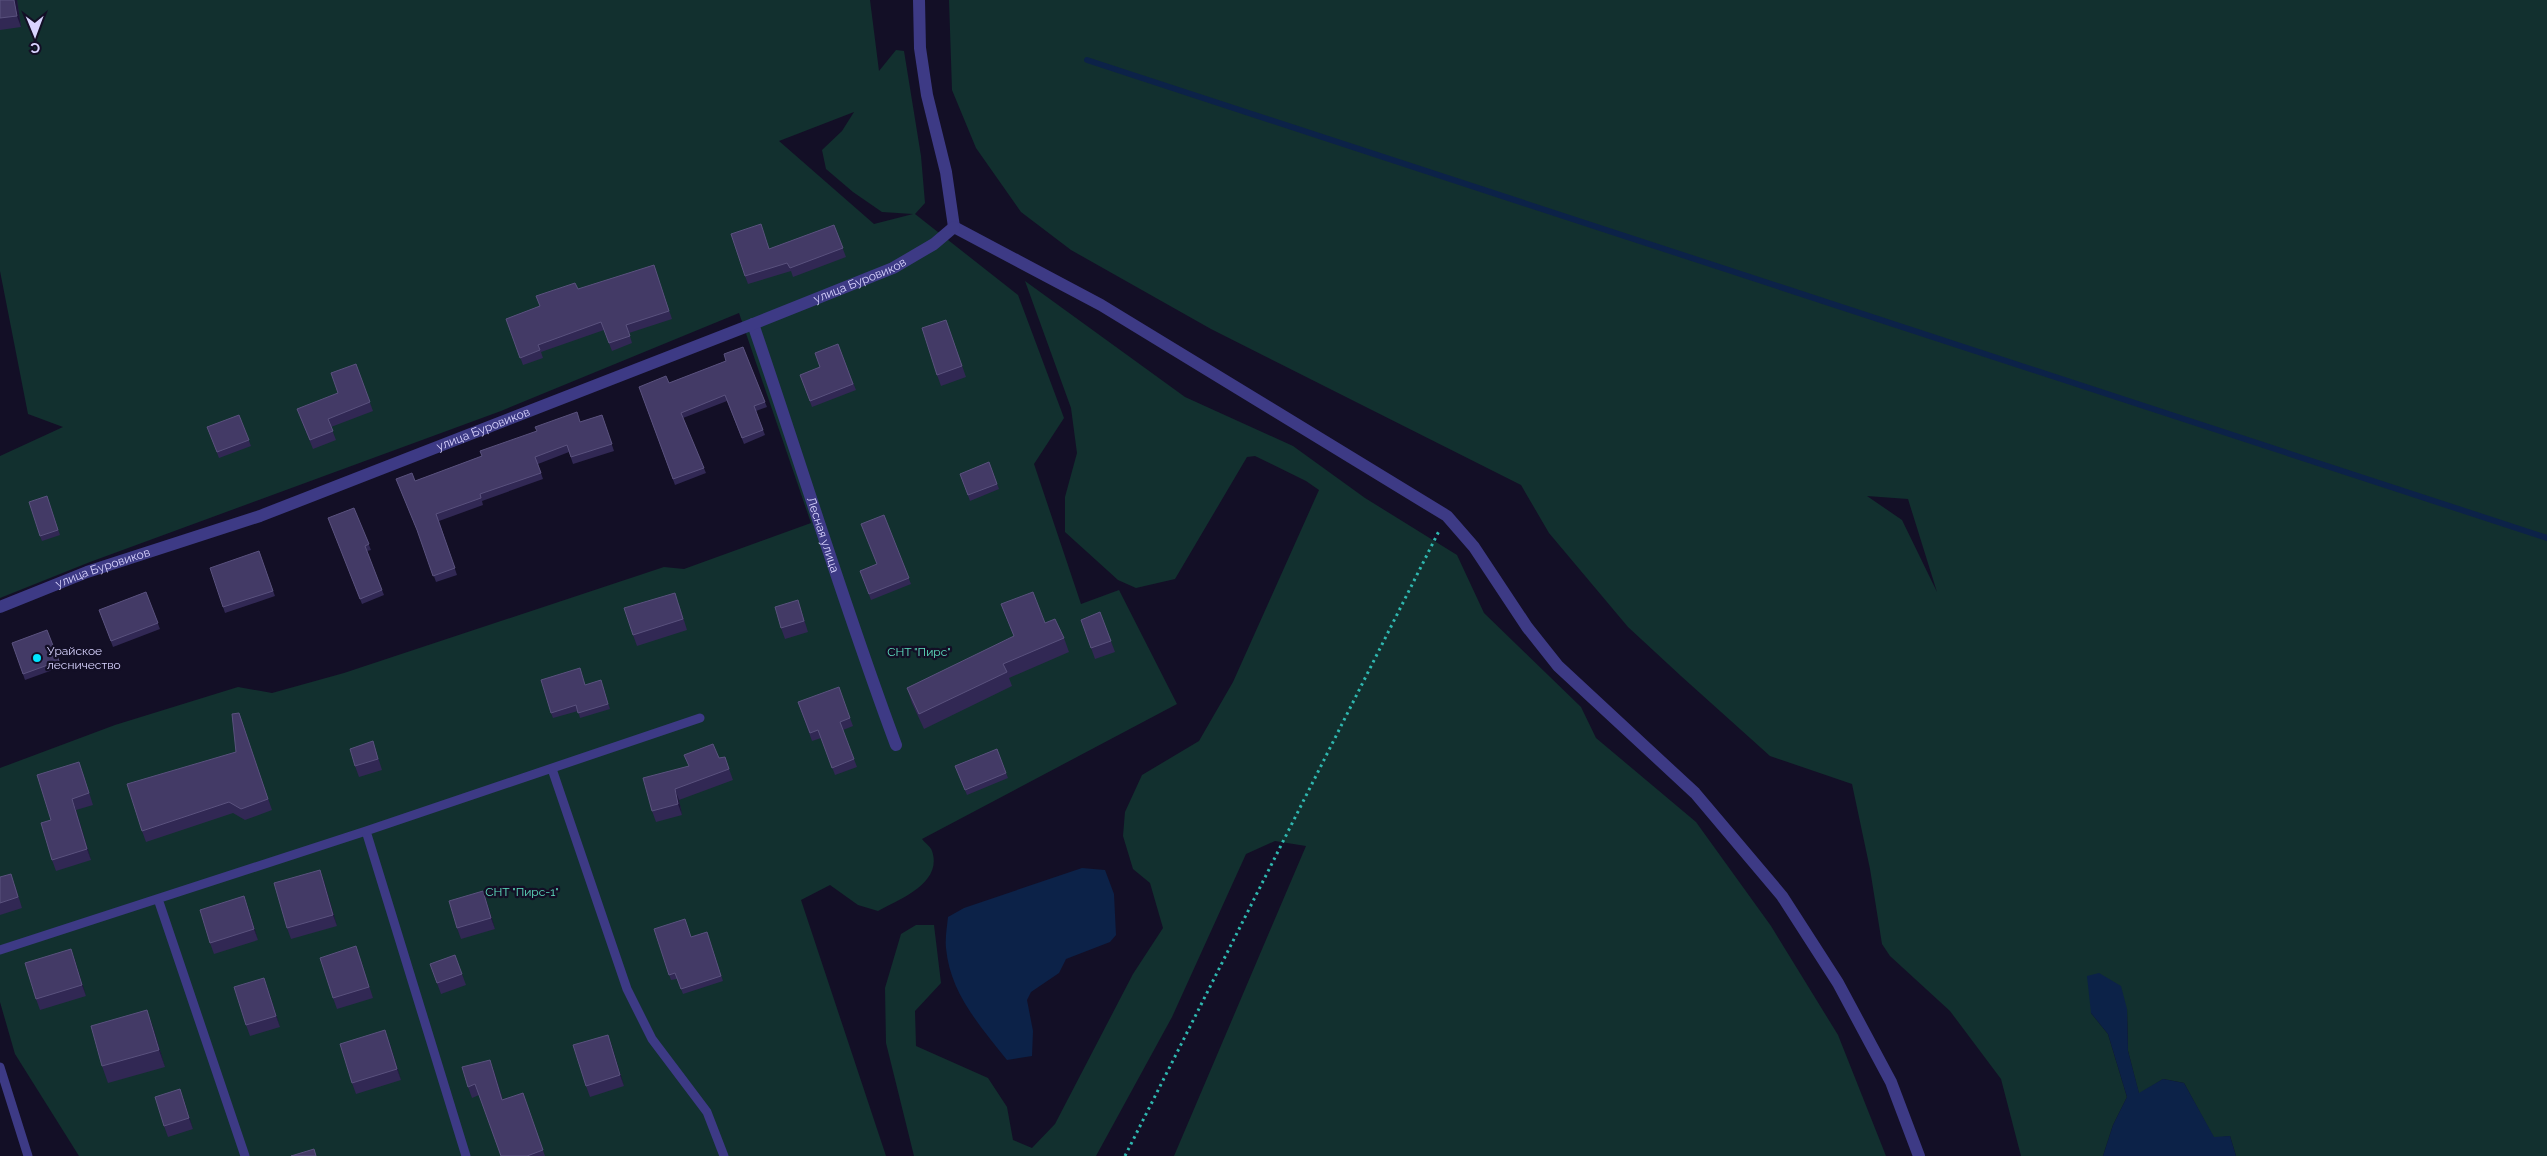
<svg xmlns="http://www.w3.org/2000/svg" width="2547" height="1156" viewBox="0 0 2547 1156" font-family="Raleway,sans-serif">
	<style>
		.green { fill: #12302f; fill-rule: evenodd }
		.water { fill: #0c2248 }
		.lines { fill: none; stroke-linecap: round; stroke-linejoin: round }
		.stream { stroke: #0c2248; stroke-width: 6 }
		.path { stroke: #2fb8b0; stroke-width: 3; stroke-dasharray: 2.5 4; stroke-linecap: butt }
		.lane { stroke: #3d3a85; stroke-width: 9 }
		.street { stroke: #3d3a85; stroke-width: 12 }
		.wall { fill: #312854 }
		.shaded-wall { fill: #1d163a }
		.building { fill: #433a66; stroke: #5a527e }
		.poi-dot { fill: #00e5ff; stroke: #130f26; stroke-width: 2 }
		.labels { text-anchor: middle; stroke-width: 4.5; stroke-linejoin: round; paint-order: stroke }
		.street-label { font-size: 12px; fill: #d9d4ff; stroke: #130f26 }
		.poi-label { font-size: 12px; fill: #d9d4ff; stroke: #130f26; text-anchor: start }
		.park-label { font-size: 12px; fill: #5fe0c0; stroke: #130f26 }
	</style>
	<rect width="100%" height="100%" fill="#130f26"/>
	<path class="green" d="M0,0h870l9,71 17,-21 8,1 17,105 4,47 -10,11 103,81 46,123 -30,46 47,140 38,-14 58,114 -255,135c3,4 9,8 10,12 11,32 -32,48 -54,60l-20,-6 -28,-20 -29,15 85,256h-807l-64,-102 -15,-52v-234l115,-43 123,-38 34,6 72,-20 320,-106 20,2 127,-46 -72,-210 -238,98 -411,151 -90,36v-142l63,-29 -35,-13 -28,-143zM854,112l-12,19 -20,19 4,19 27,23 29,20 31,2 -39,10 -95,-83z
		M949,0h1598v1156h-311l-6,-20 -16,2 -30,-55 -21,-4 -24,15 -11,-43 -1,-42 -36,4 17,21 19,63 -14,28 -10,31h-82l-20,-77 -51,-68 -60,-55 -8,-12 -12,-75 -18,-85 -82,-28 -89,-80 -53,-49 -79,-94 -28,-48 -310,-156 -140,-79 -50,-38 -45,-64 -24,-58zM1867,496l41,3 29,93 -35,-72z
		M1025,281l160,116 108,49 72,52 92,57 27,58 97,94 15,31 100,84 75,104 67,109 48,121h-712l132,-310 -31,-5 -29,13 -74,163 -76,139h-182l-28,-113 -1,-55 16,-54 15,-9h18l7,58 -26,28 1,35 72,32 19,29 6,33 19,8 23,-24 78,-150 30,-46 -13,-45 -17,-14 -10,-33 2,-24 17,-37 57,-34 34,-59 86,-192 -13,-9 -51,-25 -8,1 -72,122 -39,9 -18,-8 -53,-48v-35l12,-44 -6,-45z"/>
	<path class="water" d="M1082,868l23,2 9,24 2,41 -6,7 -44,17 -7,14 -28,19 -4,8 6,31 -1,25 -25,4c-27,-34 -57,-67 -61,-112 -1,-10 1,-21 2,-31l16,-9z
		M2099,973l22,13 6,23 1,42 11,42 24,-14 21,4 30,54 16,-1 6,20h-133l10,-31 14,-28 -19,-63 -17,-21 -4,-37z"/>
	<g class="lines">
		<path class="stream" d="M1087,60l1460,478"/>
		<path class="path" d="M1125,1156l314,-625"/>
		<path class="lane" d="M552,769l75,220 25,50 55,73 17,44
			M366,831l100,325
			M158,899l87,257
			M0,950l366,-119 334,-113
			M0,1067l28,89"/>
		<g class="street">
			<path d="M919,0l1,48 7,47 19,77 8,55"/>
			<path d="M954,227l147,78 346,211 27,31 53,80 31,39 137,127 87,103 56,87 53,99 28,74"/>
			<path id="s1" d="M753,324c48,140 91,282 143,421"/>
			<path id="s2" d="M0,607l87,-35 173,-56 493,-192 140,-56 41,-24 20,-17"/>
		</g>
	</g>
	<path class="wall" d="M0,0h17l4,27 -21,3z
		M834,225l12,32 -53,20 -2,-6 -43,13 -3,-8 19,-43 5,16z
		M654,265l18,54 -43,14 3,10 -20,8 -8,-21 -63,22 2,6 -20,7 -17,-46 34,-13 38,-17z
		M950,331l16,46 -25,9 -4,-11z
		M838,344l18,46 -44,17 -12,-32 20,-8z
		M743,347l24,60 -11,4 9,24 -21,9 -17,-43 -44,17 23,55 -31,12 -36,-98 30,-4 57,-22z
		M356,364l17,47 -42,16 5,13 -23,9 -13,-32 38,-24z
		M239,415l12,31 -32,12 -12,-31z
		M602,415l12,36 -41,13 -4,-12 -31,12 5,15 -61,22 1,4 -44,16 18,54 -21,7 -17,-47 -23,-56 19,2 67,-25 98,-34z
		M989,462l10,27 -29,12 -10,-27z
		M47,496l13,39 -18,6 -2,-5z
		M354,508l17,42 -4,1 17,44 -22,9 -34,-86z
		M884,515l27,69 -40,16 -11,-29 17,-7z
		M259,551l16,45 -50,17 -2,-6z
		M146,592l14,37 -47,18 -14,-37z
		M798,600l10,32 -23,7 -4,-11z
		M679,604l8,26 -50,16 -4,-11z
		M1001,604l44,19 19,15 5,14 -60,26 3,8 -88,43 -12,-26 -5,-15 107,-51z
		M1100,612l15,40 -20,7 -14,-39z
		M47,630l14,37 -36,13 -13,-37z
		M586,685l17,1 7,23 -30,9 -2,-7 -25,7 -2,-5z
		M798,702l52,16 3,8 -10,4 14,37 -22,8 -14,-37 -9,3z
		M239,713l33,97 -27,10 -12,-7 -87,29 -4,-11 94,-79z
		M373,741l9,29 -23,7 -4,-11z
		M997,749l11,29 -41,17 -12,-29z
		M725,757l8,23 -54,20 3,15 -26,7 -4,-11 37,-45z
		M83,773l10,32 -17,5 15,50 -35,11 -4,-11 -1,-40z
		M320,870l4,11 13,45 -46,13 -4,-11z
		M0,877l15,8 7,23 -22,7z
		M483,891l12,38 -34,10 -4,-11z
		M244,896l14,44 -44,14 -4,-11z
		M654,929l37,8 16,-5 16,49 -40,13 -6,-15 -6,1z
		M71,949l15,47 -46,14 -4,-11z
		M455,955l11,30 -25,9 -11,-30z
		M360,957l13,41 -36,11 -4,-11z
		M268,989l12,38 -30,9 -4,-11z
		M153,1027l12,40 -57,16 -6,-17z
		M608,1035l16,51 -34,11 -4,-11z
		M389,1041l12,39 -45,14 -4,-11z
		M494,1071l9,29 20,-7 22,63h-44l-22,-61 -7,3 -4,-11z
		M180,1089l13,40 -25,8 -4,-11z"/>
	<path class="shaded-wall" d="M14,0h3l4,27 -4,-11z
		M675,789l4,11 3,15 -4,-11z
		M72,799l4,11 15,50 -4,-11z
		M320,870l4,11 13,45 -4,-11z
		M483,891l4,11 8,27 -4,-11z
		M244,896l4,11 10,33 -4,-11z
		M71,949l4,11 11,36 -4,-11z
		M264,978l4,11 12,38 -4,-11z
		M147,1010l6,17 12,40 -6,-17z
		M385,1030l4,11 12,39 -4,-11z
		M608,1035l4,11 12,40 -4,-11z
		M490,1060l4,11 12,40 -4,-11z
		M180,1089l4,11 9,29 -4,-11z"/>
	<path class="building" d="M0,0h14l3,16 -17,2z
		M761,224l8,25 65,-24 9,23 -53,20 -3,-5 -42,13 -14,-42z
		M654,265l15,46 -43,14 4,11 -21,7 -8,-21 -63,23 2,5 -20,8 -14,-39 34,-13 -4,-10 39,-13 3,6z
		M946,320l16,46 -25,9 -15,-47z
		M838,344l15,40 -43,17 -10,-26 20,-8 -5,-14z
		M743,347l22,55 -11,4 9,24 -21,8 -17,-43 -44,18 23,55 -31,11 -34,-92 27,-11 3,7 57,-22 -2,-7z
		M356,364l14,38 -42,17 5,12 -23,9 -13,-31 41,-16 -7,-20z
		M577,412l3,10 22,-7 10,29 -41,13 -4,-12 -32,12 6,16 -61,21 1,4 -45,16 19,54 -22,8 -16,-46 -21,-51 16,-6 3,8 67,-25 -2,-5 57,-20 -2,-4z
		M239,415l10,25 -32,12 -10,-25z
		M989,462l8,22 -29,11 -8,-21z
		M47,496l11,34 -18,6 -11,-34z
		M354,508l15,36 -4,2 17,44 -22,9 -32,-81z
		M884,515l25,63 -40,16 -9,-23 17,-7 -16,-40z
		M259,551l14,40 -50,16 -13,-39z
		M146,592l12,31 -47,18 -12,-31z
		M1033,592l12,31 10,-4 9,19 -61,26 4,8 -88,42 -12,-26 107,-52 -13,-32z
		M675,593l8,26 -50,16 -9,-27z
		M798,600l6,21 -23,7 -6,-21z
		M1100,612l11,29 -20,7 -10,-28z
		M47,630l12,31 -36,13 -11,-31z
		M580,668l5,17 16,-5 7,24 -30,9 -2,-8 -25,8 -10,-33z
		M839,687l11,31 -10,4 14,37 -22,9 -14,-38 -8,3 -12,-31z
		M239,713l29,86 -27,10 -12,-7 -87,29 -15,-47 109,-32 -4,-38z
		M373,741l5,18 -23,7 -5,-17z
		M713,744l6,14 6,-1 4,12 -54,20 3,15 -26,7 -9,-33 46,-12 -5,-11z
		M997,749l9,24 -41,17 -10,-24z
		M79,762l10,31 -17,6 15,50 -35,11 -11,-37 10,-3 -14,-45z
		M320,870l13,45 -46,13 -13,-45z
		M11,874l7,23 -18,6v-26z
		M483,891l8,27 -34,10 -8,-27z
		M244,896l10,33 -44,14 -10,-33z
		M685,919l6,18 16,-5 14,44 -40,13 -6,-16 -6,2 -15,-46z
		M356,946l13,41 -36,11 -13,-40z
		M71,949l11,36 -46,14 -11,-36z
		M455,955l7,19 -25,9 -7,-19z
		M264,978l12,38 -30,9 -12,-38z
		M147,1010l12,40 -57,16 -11,-40z
		M385,1030l12,39 -45,14 -12,-39z
		M608,1035l12,40 -34,11 -13,-41z
		M490,1060l12,40 21,-7 20,57 -16,6h-26l-26,-72 -7,3 -6,-20z
		M180,1089l9,29 -25,8 -9,-29z
		M314,1149l2,7h-25z"/>
	<circle class="poi-dot" cx="37" cy="658" r="5"/>
	<g class="labels">
		<g class="street-label">
			<text dy="4" stroke="none"><textPath href="#s2" startOffset="920">улица Буровиков</textPath></text>
			<text dy="4" stroke="none"><textPath href="#s2" startOffset="515">улица Буровиков</textPath></text>
			<text dy="4" stroke="none"><textPath href="#s1" startOffset="222">Лесная улица</textPath></text>
			<text dy="4" stroke="none"><textPath href="#s2" startOffset="110">улица Буровиков</textPath></text>
		</g>
		<g class="poi-label">
			<text x="47" y="655">Урайское<tspan x="47" dy="14">лесничество</tspan></text>
		</g>
		<g class="park-label">
			<text x="919" y="656">СНТ "Пирс"</text>
			<text x="522" y="896">СНТ "Пирс-1"</text>
		</g>
	</g>
	<g transform="translate(35 35) rotate(179)" stroke="#130f26" stroke-width="4" paint-order="stroke">
	<path d="M0-4L9 19L0 12L-9 19Z" fill="#d9d4ff"/>
	<text y="-8" font-size="14" font-weight="bold" text-anchor="middle" fill="#d9d4ff">С</text>
	</g>
</svg>
